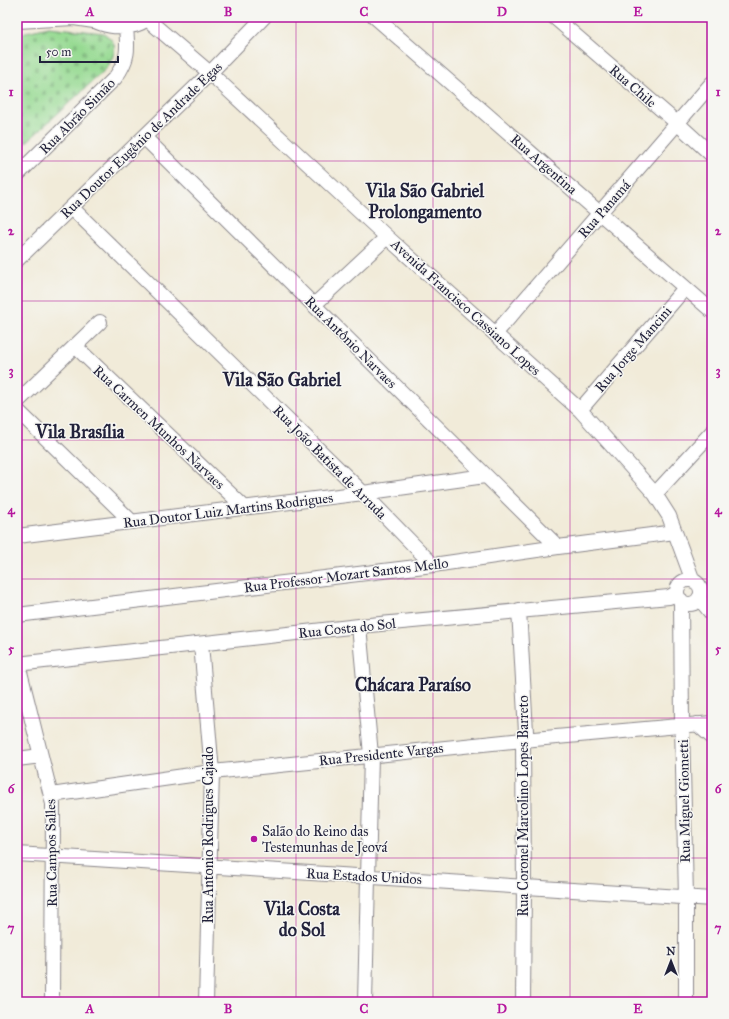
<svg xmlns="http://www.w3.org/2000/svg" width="729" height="1019" viewBox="0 0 729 1019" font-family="'IM FELL Great Primer',serif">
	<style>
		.cemetery { fill: url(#cemetery-stones); stroke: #5c7e66 }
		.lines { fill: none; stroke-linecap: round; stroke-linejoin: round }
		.minor-casing { stroke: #8a868a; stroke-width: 16 }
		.minor { stroke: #fff; stroke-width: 14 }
		.grid { fill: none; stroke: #b5179e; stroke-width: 1; stroke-opacity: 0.55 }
		.poi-dot { fill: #b5179e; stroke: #f6f6f2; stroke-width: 1.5 }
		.labels { text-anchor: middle; stroke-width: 3; stroke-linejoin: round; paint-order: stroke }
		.street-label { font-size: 14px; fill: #22223b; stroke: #f6f6f2 }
		.poi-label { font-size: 14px; fill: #22223b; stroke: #f6f6f2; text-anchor: start }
		.district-label { font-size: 18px; font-weight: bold; fill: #22223b; stroke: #f6f6f2 }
		.neatline { fill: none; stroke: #b5179e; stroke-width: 1.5 }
		.grid-label { font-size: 13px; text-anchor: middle; font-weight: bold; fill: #b5179e }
	</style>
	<defs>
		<pattern id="cemetery-stones" width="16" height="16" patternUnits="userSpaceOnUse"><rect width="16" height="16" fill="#96da92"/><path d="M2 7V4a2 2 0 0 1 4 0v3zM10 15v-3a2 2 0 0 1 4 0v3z" fill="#81bb7f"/></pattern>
	</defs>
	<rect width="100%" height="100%" fill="#f6f6f2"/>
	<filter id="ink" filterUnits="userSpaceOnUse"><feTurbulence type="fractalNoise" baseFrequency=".025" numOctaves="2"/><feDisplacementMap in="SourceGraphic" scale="8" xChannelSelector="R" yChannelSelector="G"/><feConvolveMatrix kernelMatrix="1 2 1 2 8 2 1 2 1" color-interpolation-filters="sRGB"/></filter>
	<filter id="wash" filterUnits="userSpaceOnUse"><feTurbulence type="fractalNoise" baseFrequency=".012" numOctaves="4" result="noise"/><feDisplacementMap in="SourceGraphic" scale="16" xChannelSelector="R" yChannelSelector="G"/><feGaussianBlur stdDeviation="0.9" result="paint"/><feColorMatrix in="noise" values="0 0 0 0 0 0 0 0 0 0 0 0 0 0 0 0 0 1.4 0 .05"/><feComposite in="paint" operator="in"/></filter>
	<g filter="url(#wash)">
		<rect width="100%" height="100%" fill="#f1ebd9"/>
		<path class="cemetery" d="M49,27l54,6c17,10 12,21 4,35l-90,83v-117z"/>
	</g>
	<g filter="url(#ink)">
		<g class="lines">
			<defs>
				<path id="minor" d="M90,17c12,11 47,14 58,0
					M375,17l337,294
					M554,17l123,106 35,32
					M147,19l63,54 177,164 193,173 75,84 14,22 24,65
					M17,21l57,-3 20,3
					M144,137l414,410
					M17,175l98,-97c14,-19 13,-29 11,-51
					M72,208l291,285 70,72
					M17,260l193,-187 54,-56
					M314,305l73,-68
					M495,334l217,-251
					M75,346l169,161
					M17,402l83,-80
					M17,410l115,112
					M580,410l105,-122
					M655,494l57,-62
					M17,536l346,-43 122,-17
					M677 592a12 12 0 1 1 24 0a12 12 0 1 1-24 0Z
					M699,598l13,16
					M681,600l1,125 4,172v105
					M519,610l7,122 -3,8 1,146 -1,116
					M17,615l416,-50 125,-18 117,-15
					M359,626l12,129 -6,247
					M201,644l11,128 -6,230
					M17,660l36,144 -1,198
					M17,664l342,-38 310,-29 8,-4
					M697,724l15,13
					M17,759l24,-3
					M51,795l161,-23 311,-32 189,-17
					M17,854l695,45"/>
			</defs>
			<use href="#minor" class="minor-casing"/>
			<use href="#minor" class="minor"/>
		</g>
	</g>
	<path class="grid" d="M159,17v985M296,17v985M433,17v985M570,17v985M17,161h695M17,301h695M17,440h695M17,579h695M17,718h695M17,858h695"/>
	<circle class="poi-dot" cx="254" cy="839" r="4"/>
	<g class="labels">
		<g class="street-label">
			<text transform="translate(633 86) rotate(41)" y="5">Rua Chile</text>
			<text transform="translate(77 116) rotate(-45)" y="5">Rua Abrão Simão</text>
			<text transform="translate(141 140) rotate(-44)" y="5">Rua Doutor Eugênio de Andrade Egas</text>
			<text transform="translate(544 164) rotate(41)" y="5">Rua Argentina</text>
			<text transform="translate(604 209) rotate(-49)" y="5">Rua Panamá</text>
			<text transform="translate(466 307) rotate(42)" y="5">Avenida Francisco Cassiano Lopes</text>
			<text transform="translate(351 342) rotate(45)" y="5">Rua Antônio Narvaes</text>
			<text transform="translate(633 349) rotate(-49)" y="5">Rua Jorge Mancini</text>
			<text transform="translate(159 427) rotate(43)" y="5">Rua Carmen Munhos Narvaes</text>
			<text transform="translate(330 462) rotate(45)" y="5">Rua João Batista de Arruda</text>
			<text transform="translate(228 510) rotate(-7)" y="5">Rua Doutor Luiz Martins Rodrigues</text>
			<text transform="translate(346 575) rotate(-7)" y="5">Rua Professor Mozart Santos Mello</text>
			<text transform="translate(347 628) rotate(-6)" y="5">Rua Costa do Sol</text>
			<text transform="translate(381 754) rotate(-6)" y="5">Rua Presidente Vargas</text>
			<text transform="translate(684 801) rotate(-91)" y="5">Rua Miguel Giometti</text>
			<text transform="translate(523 806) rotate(-90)" y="5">Rua Coronel Marcolino Lopes Barreto</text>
			<text transform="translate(208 835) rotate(-90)" y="5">Rua Antonio Rodrigues Cajado</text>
			<text transform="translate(51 853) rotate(-91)" y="5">Rua Campos Salles</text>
			<text transform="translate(364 876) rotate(3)" y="5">Rua Estados Unidos</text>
		</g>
		<g class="poi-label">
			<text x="262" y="836">Salão do Reino das<tspan x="262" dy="16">Testemunhas de Jeová</tspan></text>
		</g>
		<g class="district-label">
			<text x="425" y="197">Vila São Gabriel<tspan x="425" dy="21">Prolongamento</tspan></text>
			<text x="282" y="386">Vila São Gabriel</text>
			<text x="80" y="438">Vila Brasília</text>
			<text x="413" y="691">Chácara Paraíso</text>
			<text x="302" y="915">Vila Costa<tspan x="302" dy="21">do Sol</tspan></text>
		</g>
	</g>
	<rect width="729" height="1019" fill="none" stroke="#f6f6f2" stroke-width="44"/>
	<g transform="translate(671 961)" stroke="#f6f6f2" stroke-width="3" paint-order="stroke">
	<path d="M0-3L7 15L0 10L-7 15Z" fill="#22223b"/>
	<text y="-6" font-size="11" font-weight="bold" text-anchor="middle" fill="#22223b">N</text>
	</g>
	<path d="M40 56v6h78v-6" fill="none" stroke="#22223b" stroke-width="2"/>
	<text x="46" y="56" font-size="12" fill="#22223b" stroke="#f6f6f2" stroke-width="3" paint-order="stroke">50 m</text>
	<rect x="22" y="22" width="685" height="975" class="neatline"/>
	<g class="grid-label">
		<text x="90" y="16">A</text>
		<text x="228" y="16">B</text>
		<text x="364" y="16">C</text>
		<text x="502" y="16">D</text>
		<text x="638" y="16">E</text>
		<text x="11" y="96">1</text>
		<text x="718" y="96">1</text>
		<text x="11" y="235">2</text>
		<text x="718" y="235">2</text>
		<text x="11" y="375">3</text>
		<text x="718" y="375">3</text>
		<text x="11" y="514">4</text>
		<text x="718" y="514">4</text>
		<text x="11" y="653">5</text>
		<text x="718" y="653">5</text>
		<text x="11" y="793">6</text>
		<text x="718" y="793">6</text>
		<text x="11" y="932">7</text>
		<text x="718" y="932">7</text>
		<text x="90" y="1013">A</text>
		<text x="228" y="1013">B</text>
		<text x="364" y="1013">C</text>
		<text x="502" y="1013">D</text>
		<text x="638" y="1013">E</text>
	</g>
</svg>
